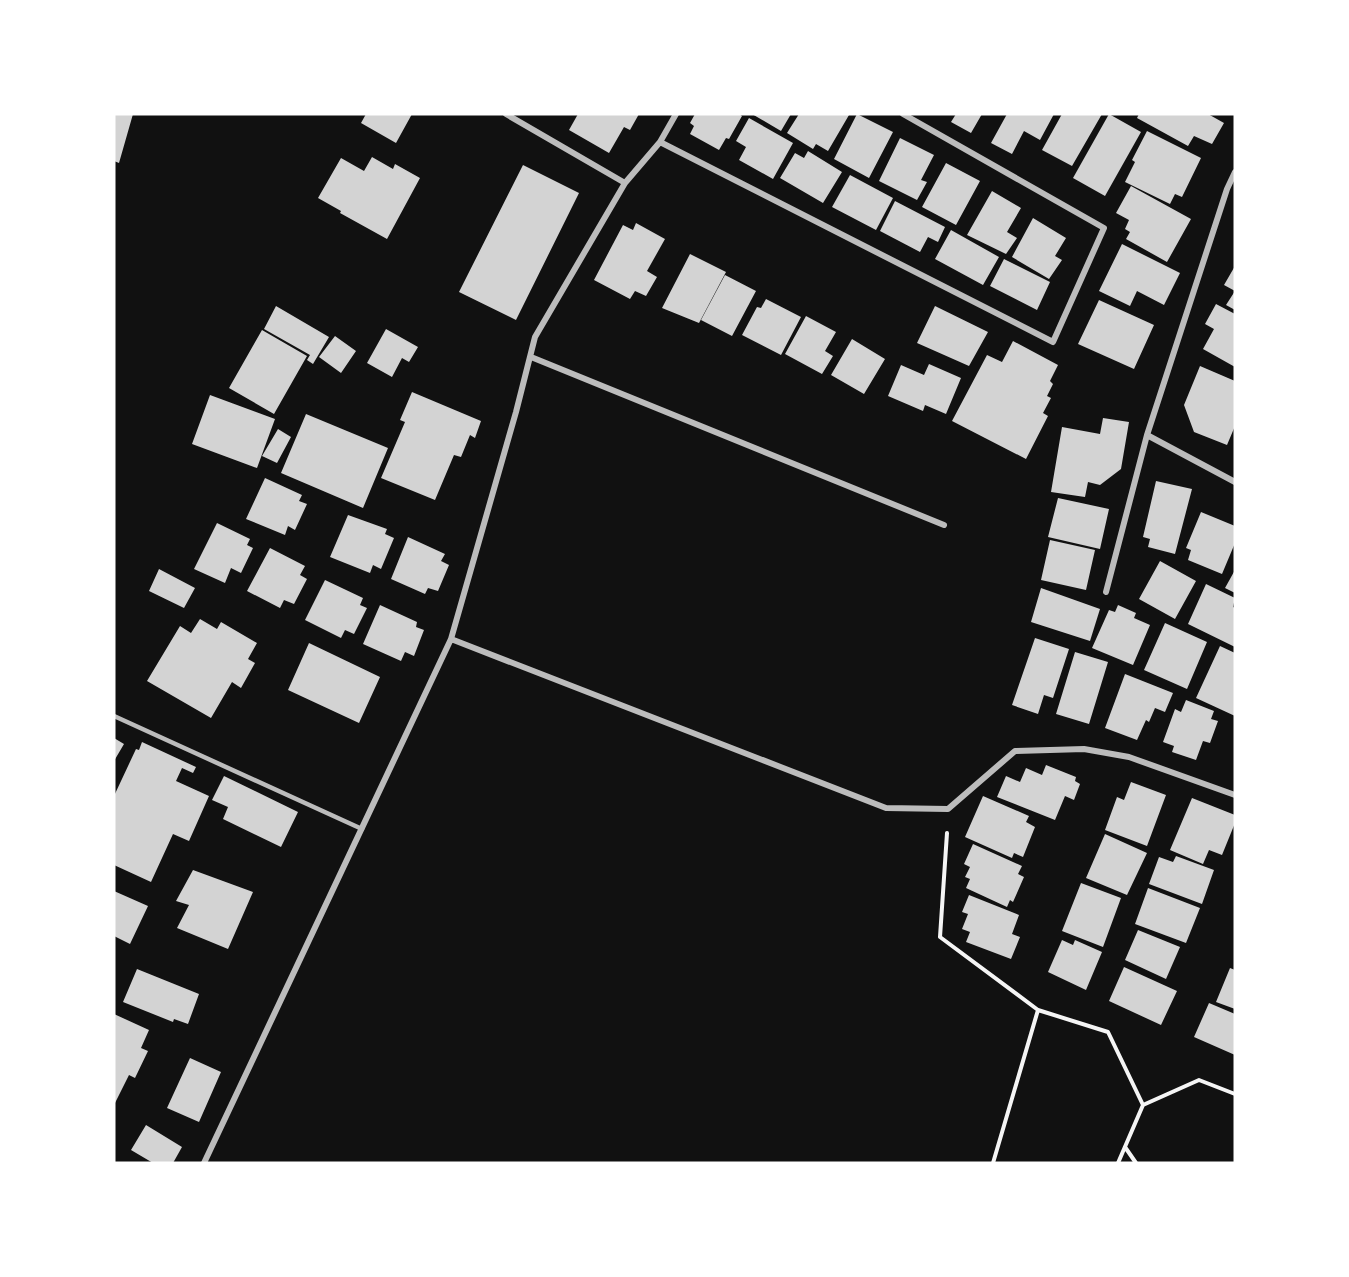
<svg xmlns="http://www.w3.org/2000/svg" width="1349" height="1277" viewBox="0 0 1349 1277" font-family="Arial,sans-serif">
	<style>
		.building { fill: #d3d3d3 }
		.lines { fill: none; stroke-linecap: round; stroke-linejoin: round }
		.path { stroke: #f5f5f5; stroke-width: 4 }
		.service { stroke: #bcbcbc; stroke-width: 4.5 }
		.minor { stroke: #bcbcbc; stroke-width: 6 }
	</style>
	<rect width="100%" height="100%" fill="#111"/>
	<path class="building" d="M114,114h19l-14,49 -5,-2z
		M366,114h46l-16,29 -35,-20z
		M578,114h61l-9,16 -6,-3 -15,26 -40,-23z
		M695,114h44l3,2 -13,23 -3,-1 -7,12 -29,-16 4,-8 -4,-3z
		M752,114h39l-10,17z
		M799,114h48l2,1 -21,36 -12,-7 -3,5 -26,-16z
		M857,114l36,18 -24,46 -35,-19z
		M956,114h26l-11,19 -20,-11z
		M1007,114h47l-14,26 -16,-9 -12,23 -21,-11z
		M1062,114h40l-30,52 -30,-16z
		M1109,114l32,18 -36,64 -32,-18z
		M1139,114h69l16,9 -12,21 -18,-8 -6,10 -51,-28z
		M749,118l44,25 -20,36 -34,-19 7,-13 -10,-6z
		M1147,131l54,27 -19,39 -7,-3 -5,10 -45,-22 10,-20 -3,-2z
		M900,138l34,17 -13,25 6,2 -10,18 -38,-19z
		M808,151l34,21 -19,31 -43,-25 15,-25 9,5z
		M372,157l21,12 2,-5 25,14 -33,61 -47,-26 1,-2 -23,-13 23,-40 23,13z
		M946,163l34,18 -24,44 -34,-18z
		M523,165l56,28 -63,127 -57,-28z
		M850,175l43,23 -17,32 -44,-23z
		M1131,186l60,33 -24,43 -41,-23 4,-7 -5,-3 4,-9 -13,-7z
		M992,191l29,17 -14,24 10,6 -11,16 -39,-19z
		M895,201l50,26 -7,15 -10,-5 -8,15 -40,-21z
		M1033,218l33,20 -11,18 7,4 -13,19 -37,-22z
		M636,223l29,16 -18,32 10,6 -11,19 -11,-5 -5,8 -36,-19 29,-55 10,5z
		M951,230l48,27 -16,28 -48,-26z
		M1122,244l58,29 -16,32 -27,-14 -7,15 -31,-15z
		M690,254l36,18 -27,51 -37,-15z
		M1004,259l46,23 -13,28 -47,-24z
		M1235,266v44l-9,-5 9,-14 -11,-6z
		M725,275l31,16 -24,45 -31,-16z
		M766,299l35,18 -20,38 -39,-20 15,-28 4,1z
		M1099,300l55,25 -20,44 -56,-25z
		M1216,304l19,10v53l-32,-18 11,-20 -9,-5z
		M276,306l53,31 -16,27 -6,-4 3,-5 -46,-26z
		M935,306l53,26 -19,34 -52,-23z
		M806,316l30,16 -11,19 8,5 -11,18 -37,-20z
		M386,329l32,18 -9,15 -7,-4 -10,19 -25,-14z
		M262,330l45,26 -33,58 -45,-26z
		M335,336l21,15 -15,22 -22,-16z
		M852,339l33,20 -21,35 -33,-19z
		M1013,341l45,24 -8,16 3,3 -6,12 4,2 -8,15 5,3 -22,43 -74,-38 35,-66 15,7z
		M929,364l32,14 -15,36 -21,-9 -2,6 -35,-15 13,-31 23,10z
		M1200,366l35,15v45l-8,19 -33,-13 -10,-27z
		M412,392l69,29 -6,17 -5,-3 -9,22 -7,-2 -19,45 -54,-22 24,-56 -5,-2z
		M210,395l65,24 -18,49 -65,-24z
		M306,414l82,34 -25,60 -82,-35z
		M1103,418l26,4 -8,47 -21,16 -12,-3 -3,15 -34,-5 11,-65 38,7z
		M278,429l13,8 -14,26 -15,-7z
		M265,478l37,17 -3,6 8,3 -12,26 -7,-4 -3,9 -39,-16z
		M1156,481l36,8 -17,65 -27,-7 2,-8 -7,-2z
		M1058,498l51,11 -9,40 -52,-12z
		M1201,512l34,14v17l-13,31 -34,-14 3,-10 -5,-2z
		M348,515l39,14 -2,5 9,4 -13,31 -8,-4 -3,8 -40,-16z
		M217,523l33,16 -3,6 6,3 -12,25 -10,-5 -6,15 -31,-14z
		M408,537l37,17 -4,7 8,4 -11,26 -10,-3 -3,6 -34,-15z
		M1050,540l45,10 -9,40 -45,-10z
		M270,548l35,18 -5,9 7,4 -13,25 -10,-4 -4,8 -33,-17z
		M1160,561l36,20 -21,38 -36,-20z
		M159,569l36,19 -11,20 -35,-17z
		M1235,570v23l-10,-5z
		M325,580l38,18 -3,7 7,3 -13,26 -9,-4 -4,8 -36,-18z
		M1206,584l29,14 -2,9 2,1v39l-47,-23z
		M1041,588l59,21 -10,32 -59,-19z
		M380,605l37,17 -1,5 8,3 -10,26 -9,-4 -4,9 -38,-17z
		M1118,605l18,8 -2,5 16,7 -17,40 -41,-17 17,-38 6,2z
		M200,619l17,10 4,-7 36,21 -9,16 7,4 -14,25 -9,-6 -21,36 -64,-37 33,-55 11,7z
		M1165,623l42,19 -20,47 -43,-19z
		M1035,638l34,11 -16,49 -9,-3 -6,19 -26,-9z
		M309,643l71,34 -21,46 -71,-33z
		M1220,646l15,7v63l-39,-18z
		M1075,652l33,10 -19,62 -33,-10z
		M1125,674l48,19 -8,19 -10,-4 -6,14 -3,-2 -9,20 -32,-12z
		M1186,700l28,11 -3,8 7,2 -8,22 -7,-2 -7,19 -24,-8 2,-6 -11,-4 12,-33 6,3z
		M114,738l10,6 -10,17z
		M142,742l54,25 -3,6 -11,-5 -6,13 33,15 -20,45 -16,-7 -22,48 -37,-17v-69l22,-47 3,1z
		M1046,765l30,12 -1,4 5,3 -6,16 -9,-4 -10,24 -58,-23 9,-21 14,6 6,-14 16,7z
		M224,776l74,36 -17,35 -58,-28 5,-12 -16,-7z
		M1131,782l35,13 -19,51 -42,-16 12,-33 7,3z
		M983,796l46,20 -3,6 9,5 -12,30 -9,-4 -2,5 -47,-21z
		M1192,798l43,17v8l-13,32 -13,-5 -6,14 -33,-14z
		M1105,834l42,19 -20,42 -41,-17z
		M973,844l49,22 -4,8 6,3 -11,25 -3,-2 -3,7 -41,-19 4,-9 -5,-2 5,-10 -6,-3z
		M1176,856l38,14 -12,34 -53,-20 10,-27 14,5z
		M193,870l60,22 -25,57 -51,-21 12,-23 -13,-4z
		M1081,883l40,15 -18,49 -41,-16z
		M1148,888l52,20 -14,35 -51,-19z
		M114,891l34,15 -18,38 -16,-8z
		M969,895l50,20 -7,19 8,3 -9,22 -45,-17 4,-10 -8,-3 6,-15 -6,-2z
		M1138,930l42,17 -14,32 -41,-19z
		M1062,940l11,5 2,-5 27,12 -16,38 -38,-18z
		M1124,967l53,24 -16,34 -52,-24z
		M1230,968l5,2v39l-19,-7z
		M137,969l62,25 -11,30 -14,-5 -1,3 -50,-20z
		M1209,1003l26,11v41l-41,-18z
		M114,1014l35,16 -8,18 7,3 -13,27 -6,-3 -15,30z
		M190,1058l31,14 -22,50 -32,-14z
		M146,1125l36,22 -9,16h-20l-22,-13z"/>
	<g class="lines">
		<path class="path" d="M947,833l-7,104 98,73 70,22 35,73 -25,58
			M1143,1105l56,-25 36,14
			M1125,1147l11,16
			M993,1163l45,-153"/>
		<path class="service" d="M114,716l248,113"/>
		<path class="minor" d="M506,114l119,69
			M660,142l393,200 51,-114 -201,-114
			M531,357l413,168
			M1147,435l88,47
			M1106,592l41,-157 80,-246 8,-17
			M451,639l435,169 62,1 67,-58 69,-2 45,8 106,38
			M204,1163l247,-524 65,-227 19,-75 90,-154 35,-41 16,-28"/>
	</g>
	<rect width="1349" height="1277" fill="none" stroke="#ffffff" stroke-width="231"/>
</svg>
